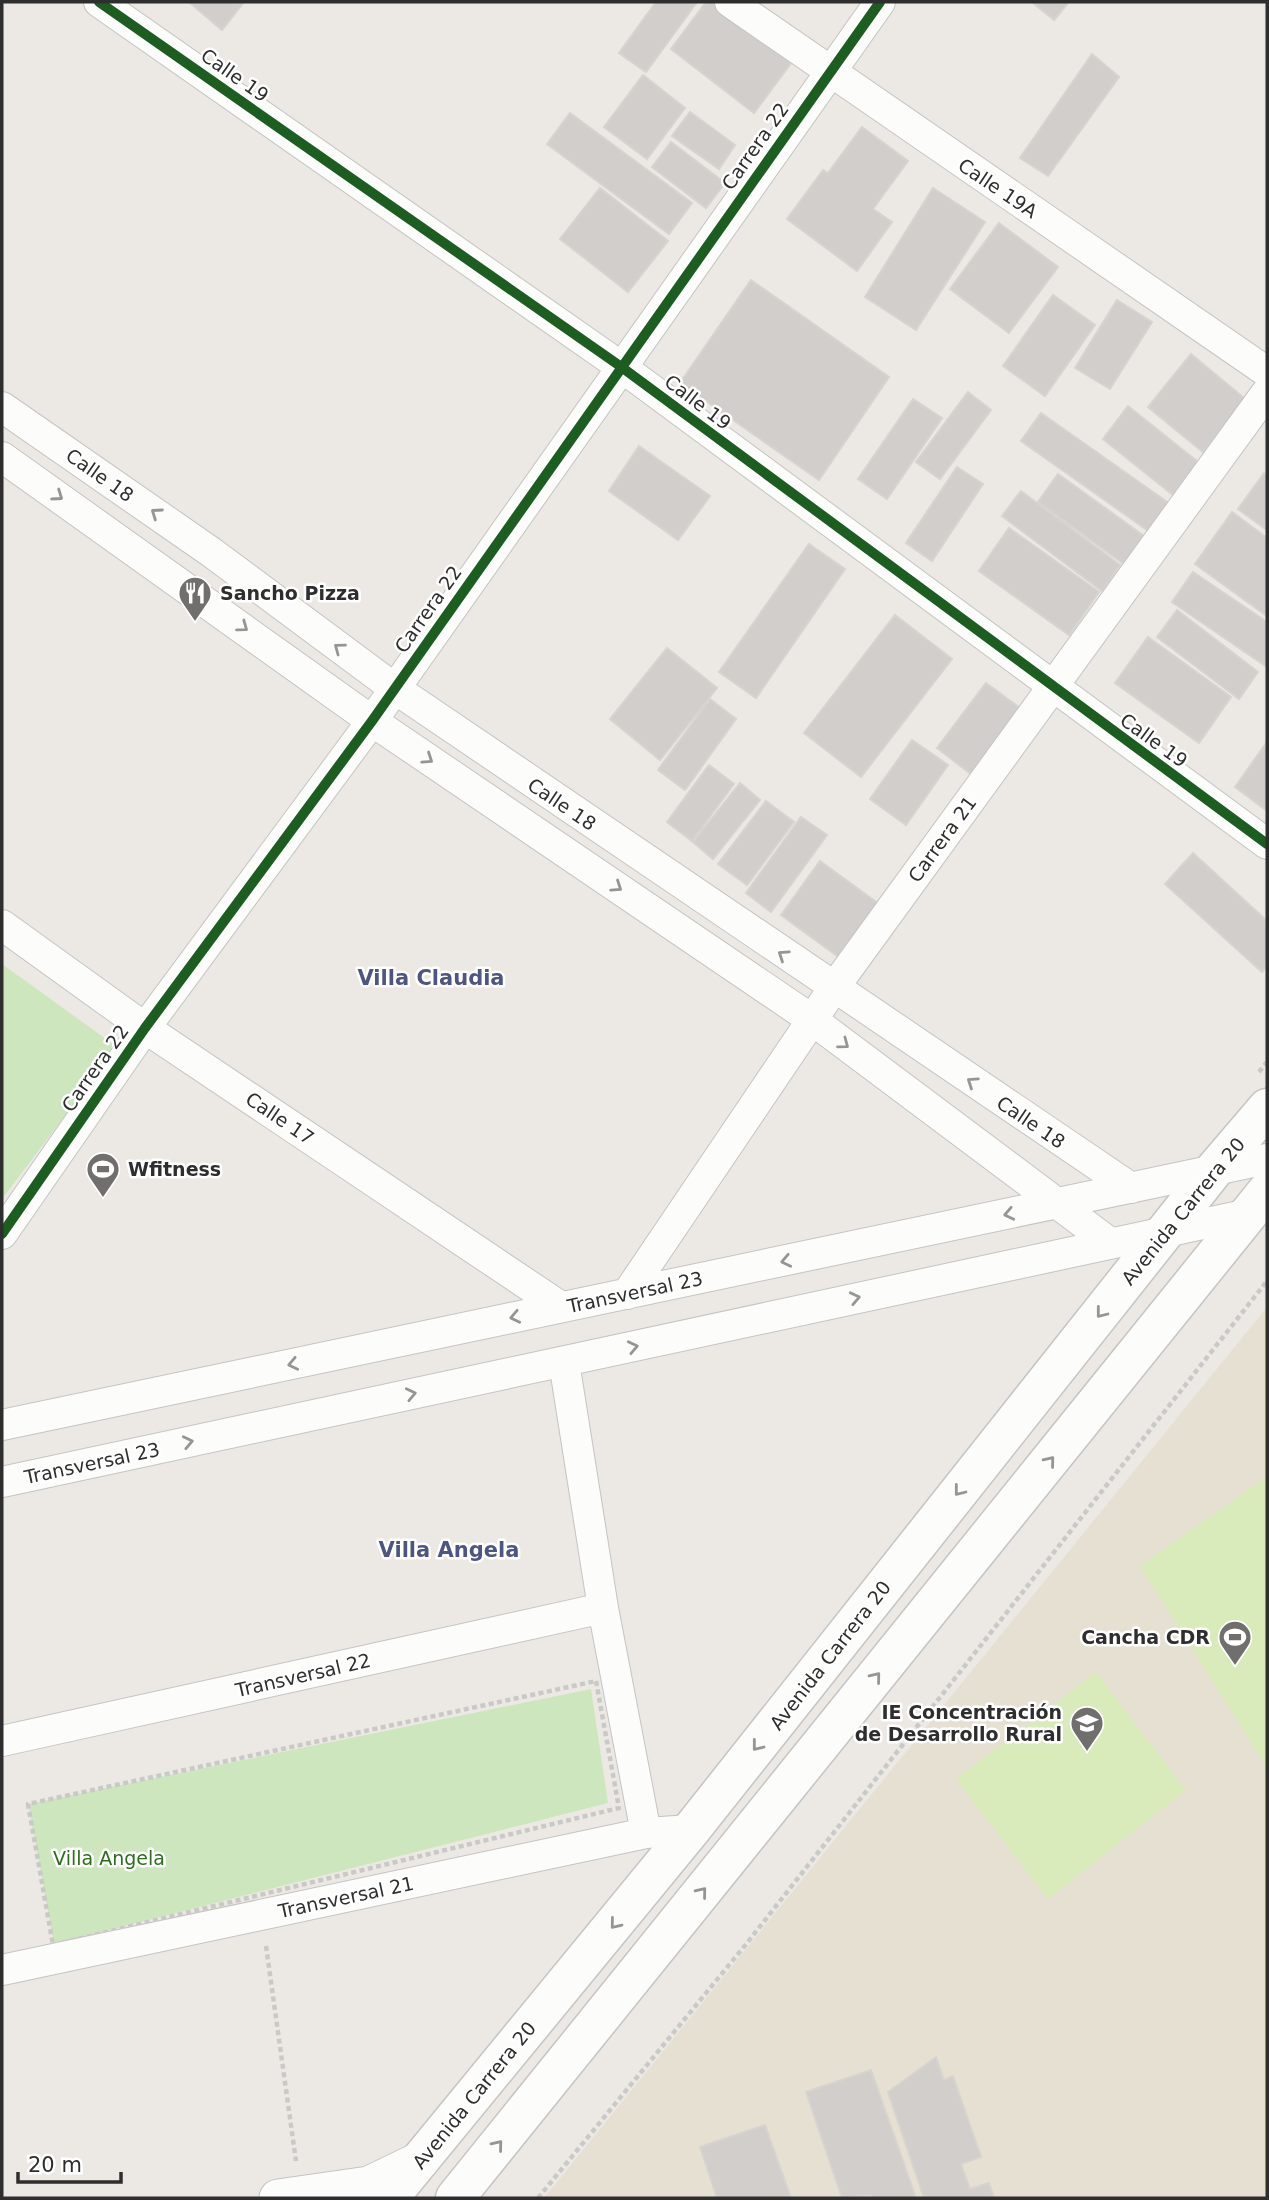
<svg xmlns="http://www.w3.org/2000/svg" width="1269" height="2200" viewBox="0 0 1269 2200" font-family="'DejaVu Sans',sans-serif">
	<style>
		.education { fill: #e6e0d3 }
		.green { fill: #cee6be }
		.pitch { fill: #d9eabb }
		.building { fill: #d1cecb; stroke: #d7d4d0; stroke-width: 2 }
		.lines { fill: none; stroke-linecap: round; stroke-linejoin: round }
		.minor-casing { stroke: #c5c4c5; stroke-width: 32 }
		.tertiary-casing { stroke: #c5c4c5; stroke-width: 39 }
		.secondary-casing { stroke: #c5c4c5; stroke-width: 41 }
		.path { stroke: #c9c9c8; stroke-width: 4.5; stroke-dasharray: 5 3.5; stroke-linecap: butt }
		.minor { stroke: #fcfcfb; stroke-width: 30 }
		.tertiary { stroke: #fcfcfb; stroke-width: 37 }
		.secondary { stroke: #fcfcfb; stroke-width: 38 }
		.cycleway-casing { stroke: #fff; stroke-width: 15 }
		.cycleway { stroke: #1b5e20; stroke-width: 10 }
		.oneway { stroke: #959594 }
		.labels { text-anchor: middle; stroke-width: 5; stroke-linejoin: round; paint-order: stroke }
		.street-label { font-size: 19px; fill: #2e2e2e; stroke: #fff }
		.poi-label { font-size: 19px; font-weight: bold; fill: #2e2e2e; stroke: #fff; text-anchor: start }
		.park-label { font-size: 19px; fill: #2c6e1b; stroke: #fff }
		.neighbourhood-label { font-size: 21px; font-weight: bold; fill: #4d5680; stroke: #fff }
	</style>
	<rect width="100%" height="100%" fill="#ece8e4"/>
	<path class="education" d="M1267,1307v891h-723z"/>
	<path class="green" d="M2,964l115,83 -115,152z
		M591,1689l17,114 -554,141 -26,-140z"/>
	<path class="pitch" d="M1267,1476v292l-127,-202z
		M1096,1672l90,118 -138,109 -92,-120z"/>
	<path class="building" d="M189,2h55l-22,28z
		M656,2h41l-51,70 -27,-19z
		M706,2h8l78,60 -38,51 -83,-64z
		M1032,2h37l-15,18z
		M1092,54l27,23 -71,99 -28,-18z
		M643,75l42,33 -38,51 -43,-32z
		M690,112l45,33 -16,24 -47,-33z
		M570,113l122,90 -23,31 -122,-90z
		M862,127l46,34 -35,48 19,13 -35,49 -70,-52 36,-49 5,3z
		M671,142l54,41 -19,25 -54,-41z
		M600,188l68,53 -40,51 -68,-53z
		M933,188l52,34 -69,108 -51,-33z
		M999,223l59,44 -49,66 -59,-44z
		M751,280l138,97 -70,103 -139,-97z
		M1053,295l42,30 -50,71 -42,-30z
		M1117,300l35,22 -42,67 -35,-21z
		M1191,354l54,45 -42,53 -55,-45z
		M968,392l23,18 -51,69 -24,-17z
		M913,399l29,19 -55,81 -29,-20z
		M1128,406l70,56 -25,33 -70,-56z
		M1041,413l129,91 -20,28 -129,-91z
		M639,446l71,50 -32,44 -69,-49z
		M957,467l26,17 -51,77 -26,-18z
		M1264,473l3,2v55l-29,-21z
		M1058,474l86,62 -20,28 -86,-62z
		M1021,491l99,74 -18,26 -100,-75z
		M1232,512l35,26v78l-72,-52z
		M1009,528l90,64 -30,43 -90,-64z
		M809,544l36,25 -89,129 -37,-26z
		M1193,572l74,50v45l-95,-65z
		M1177,610l81,62 -19,27 -82,-62z
		M895,615l57,44 -91,118 -57,-44z
		M1148,637l83,60 -32,46 -84,-60z
		M667,648l50,40 -57,72 -50,-41z
		M986,683l34,25 -49,66 -34,-26z
		M710,699l26,20 -51,71 -27,-20z
		M912,740l36,25 -42,60 -36,-26z
		M1267,742v69l-32,-24z
		M709,765l25,19 -42,57 -25,-19z
		M740,783l20,17 -47,59 -20,-17z
		M766,801l28,21 -47,63 -29,-21z
		M801,817l26,18 -56,77 -25,-19z
		M1193,853l74,68v45l-5,6 -97,-88z
		M820,861l59,43 -39,54 -59,-43z
		M936,2057l8,23 9,-4 28,81 -20,7 9,25 19,-6 5,15h-70l-36,-106z
		M871,2070l45,128h-44l-1,-3 -29,3 -36,-106z
		M765,2125l26,73h-74l-17,-51z"/>
	<g class="lines">
		<defs>
			<path id="minor" d="M99,2l521,364 647,478
				M730,2l537,370
				M2,407l209,145 183,136 737,500
				M2,457l370,264 439,298 299,224
				M2,925l143,103 416,279
				M2,1234l143,-206 227,-307 508,-719
				M627,1294l206,-305 434,-597
				M564,1362l39,246 43,225
				M2,1425l1265,-266
				M2,1482l1247,-268
				M2,1741l601,-133
				M2,1970l644,-137 45,-3"/>
			<path id="tertiary" d="M278,2198l91,-13 52,-25"/>
			<path id="secondary" d="M389,2198l302,-368 523,-660 53,-62
				M455,2198l812,-1007"/>
		</defs>
		<use href="#minor" class="minor-casing"/>
		<use href="#tertiary" class="tertiary-casing"/>
		<use href="#secondary" class="secondary-casing"/>
		<path class="path" d="M1259,1072l8,-10
			M596,1681l23,127 -566,137 -25,-141z
			M266,1946l30,215
			M538,2198l209,-255 520,-662"/>
		<use href="#minor" class="minor"/>
		<use href="#tertiary" class="tertiary"/>
		<use href="#secondary" class="secondary"/>
		<defs>
			<path id="cycleway" d="M99,2l521,364 647,478
				M2,1234l143,-206 227,-307 508,-719"/>
		</defs>
		<use href="#cycleway" class="cycleway-casing"/>
		<use href="#cycleway" class="cycleway"/>
	</g>
	<defs><path id="oneway-chevron" d="M-2-3.5L2.5 0L-2 3.5" fill="none" stroke-width="1.6" stroke-linecap="round" stroke-linejoin="round" transform="scale(1.75)"/></defs>
	<g class="oneway">
		<use href="#oneway-chevron" transform="translate(58 496) rotate(35)"/>
		<use href="#oneway-chevron" transform="translate(156 513) rotate(-145)"/>
		<use href="#oneway-chevron" transform="translate(243 627) rotate(36)"/>
		<use href="#oneway-chevron" transform="translate(339 648) rotate(-143)"/>
		<use href="#oneway-chevron" transform="translate(428 759) rotate(34)"/>
		<use href="#oneway-chevron" transform="translate(617 887) rotate(34)"/>
		<use href="#oneway-chevron" transform="translate(783 955) rotate(-146)"/>
		<use href="#oneway-chevron" transform="translate(844 1044) rotate(37)"/>
		<use href="#oneway-chevron" transform="translate(972 1082) rotate(-146)"/>
		<use href="#oneway-chevron" transform="translate(1009 1214) rotate(168)"/>
		<use href="#oneway-chevron" transform="translate(786 1261) rotate(168)"/>
		<use href="#oneway-chevron" transform="translate(855 1298) rotate(-12)"/>
		<use href="#oneway-chevron" transform="translate(1101 1313) rotate(128)"/>
		<use href="#oneway-chevron" transform="translate(515 1317) rotate(168)"/>
		<use href="#oneway-chevron" transform="translate(633 1347) rotate(-12)"/>
		<use href="#oneway-chevron" transform="translate(293 1364) rotate(168)"/>
		<use href="#oneway-chevron" transform="translate(411 1394) rotate(-12)"/>
		<use href="#oneway-chevron" transform="translate(188 1442) rotate(-12)"/>
		<use href="#oneway-chevron" transform="translate(1050 1461) rotate(-51)"/>
		<use href="#oneway-chevron" transform="translate(959 1491) rotate(128)"/>
		<use href="#oneway-chevron" transform="translate(876 1677) rotate(-51)"/>
		<use href="#oneway-chevron" transform="translate(757 1746) rotate(128)"/>
		<use href="#oneway-chevron" transform="translate(702 1892) rotate(-51)"/>
		<use href="#oneway-chevron" transform="translate(615 1924) rotate(129)"/>
		<use href="#oneway-chevron" transform="translate(498 2145) rotate(-51)"/>
	</g>
	<defs>
		<symbol id="restaurant-pin" viewBox="-11 -11 22 30"><path d="M0 17L-7.5 6A9.5 9.5 0 1 1 7.5 6Z" fill="#706f6e" stroke="#fff"/><path d="M-5-6h1v4h1v-4h1v4h1v-4h1v5L-1.5 .5V6h-2V.5L-5-1ZM5-6V6H3V1.5H1.5Q1.5-4 5-6Z" fill="#fff"/></symbol>
		<symbol id="stadium-pin" viewBox="-11 -11 22 30"><path d="M0 17L-7.5 6A9.5 9.5 0 1 1 7.5 6Z" fill="#706f6e" stroke="#fff"/><path d="M0-5a6.5 5 0 1 0 0 10a6.5 5 0 1 0 0-10ZM-3.5-1.8h7v3.6h-7Z" fill="#fff"/></symbol>
		<symbol id="school-pin" viewBox="-11 -11 22 30"><path d="M0 17L-7.5 6A9.5 9.5 0 1 1 7.5 6Z" fill="#706f6e" stroke="#fff"/><path d="M0-5L7-2L0 1L-7-2ZM-4 1L0 2.5L4 1V4Q0 6-4 4Z" fill="#fff"/></symbol>
	</defs>
	<g fill-rule="evenodd">
		<use href="#restaurant-pin" x="176" y="574" width="38" height="52"/>
		<use href="#stadium-pin" x="84" y="1150" width="38" height="52"/>
		<use href="#stadium-pin" x="1216" y="1618" width="38" height="52"/>
		<use href="#school-pin" x="1068" y="1704" width="38" height="52"/>
	</g>
	<g class="labels">
		<g class="street-label">
			<text transform="translate(235 75) rotate(35)" y="7">Calle 19</text>
			<text transform="translate(755 146) rotate(-55)" y="7">Carrera 22</text>
			<text transform="translate(998 188) rotate(34)" y="7">Calle 19A</text>
			<text transform="translate(698 402) rotate(37)" y="7">Calle 19</text>
			<text transform="translate(100 475) rotate(35)" y="7">Calle 18</text>
			<text transform="translate(428 609) rotate(-55)" y="7">Carrera 22</text>
			<text transform="translate(1154 740) rotate(36)" y="7">Calle 19</text>
			<text transform="translate(562 804) rotate(34)" y="7">Calle 18</text>
			<text transform="translate(942 839) rotate(-54)" y="7">Carrera 21</text>
			<text transform="translate(95 1068) rotate(-55)" y="7">Carrera 22</text>
			<text transform="translate(280 1118) rotate(34)" y="7">Calle 17</text>
			<text transform="translate(1031 1122) rotate(34)" y="7">Calle 18</text>
			<text transform="translate(1183 1211) rotate(-51)" y="7">Avenida Carrera 20</text>
			<text transform="translate(635 1292) rotate(-12)" y="7">Transversal 23</text>
			<text transform="translate(92 1463) rotate(-12)" y="7">Transversal 23</text>
			<text transform="translate(830 1655) rotate(-52)" y="7">Avenida Carrera 20</text>
			<text transform="translate(303 1675) rotate(-13)" y="7">Transversal 22</text>
			<text transform="translate(346 1897) rotate(-12)" y="7">Transversal 21</text>
			<text transform="translate(474 2095) rotate(-51)" y="7">Avenida Carrera 20</text>
		</g>
		<g class="poi-label">
			<text x="220" y="600">Sancho Pizza</text>
			<text x="128" y="1176">Wfitness</text>
			<text x="1210" y="1644" text-anchor="end">Cancha CDR</text>
			<text x="1062" y="1719" text-anchor="end">IE Concentración<tspan x="1062" dy="22">de Desarrollo Rural</tspan></text>
		</g>
		<g class="park-label">
			<text x="109" y="1865">Villa Angela</text>
		</g>
		<g class="neighbourhood-label">
			<text x="431" y="985">Villa Claudia</text>
			<text x="449" y="1557">Villa Angela</text>
		</g>
	</g>
	<rect width="1269" height="2200" fill="none" stroke="#2e2e2e" stroke-width="7"/>
	<path d="M18 2172v10h103v-10" fill="none" stroke="#2e2e2e" stroke-width="3.5"/>
	<text x="28" y="2172" font-size="21" fill="#2e2e2e" stroke="#ffffff" stroke-width="5" paint-order="stroke">20 m</text>
</svg>
